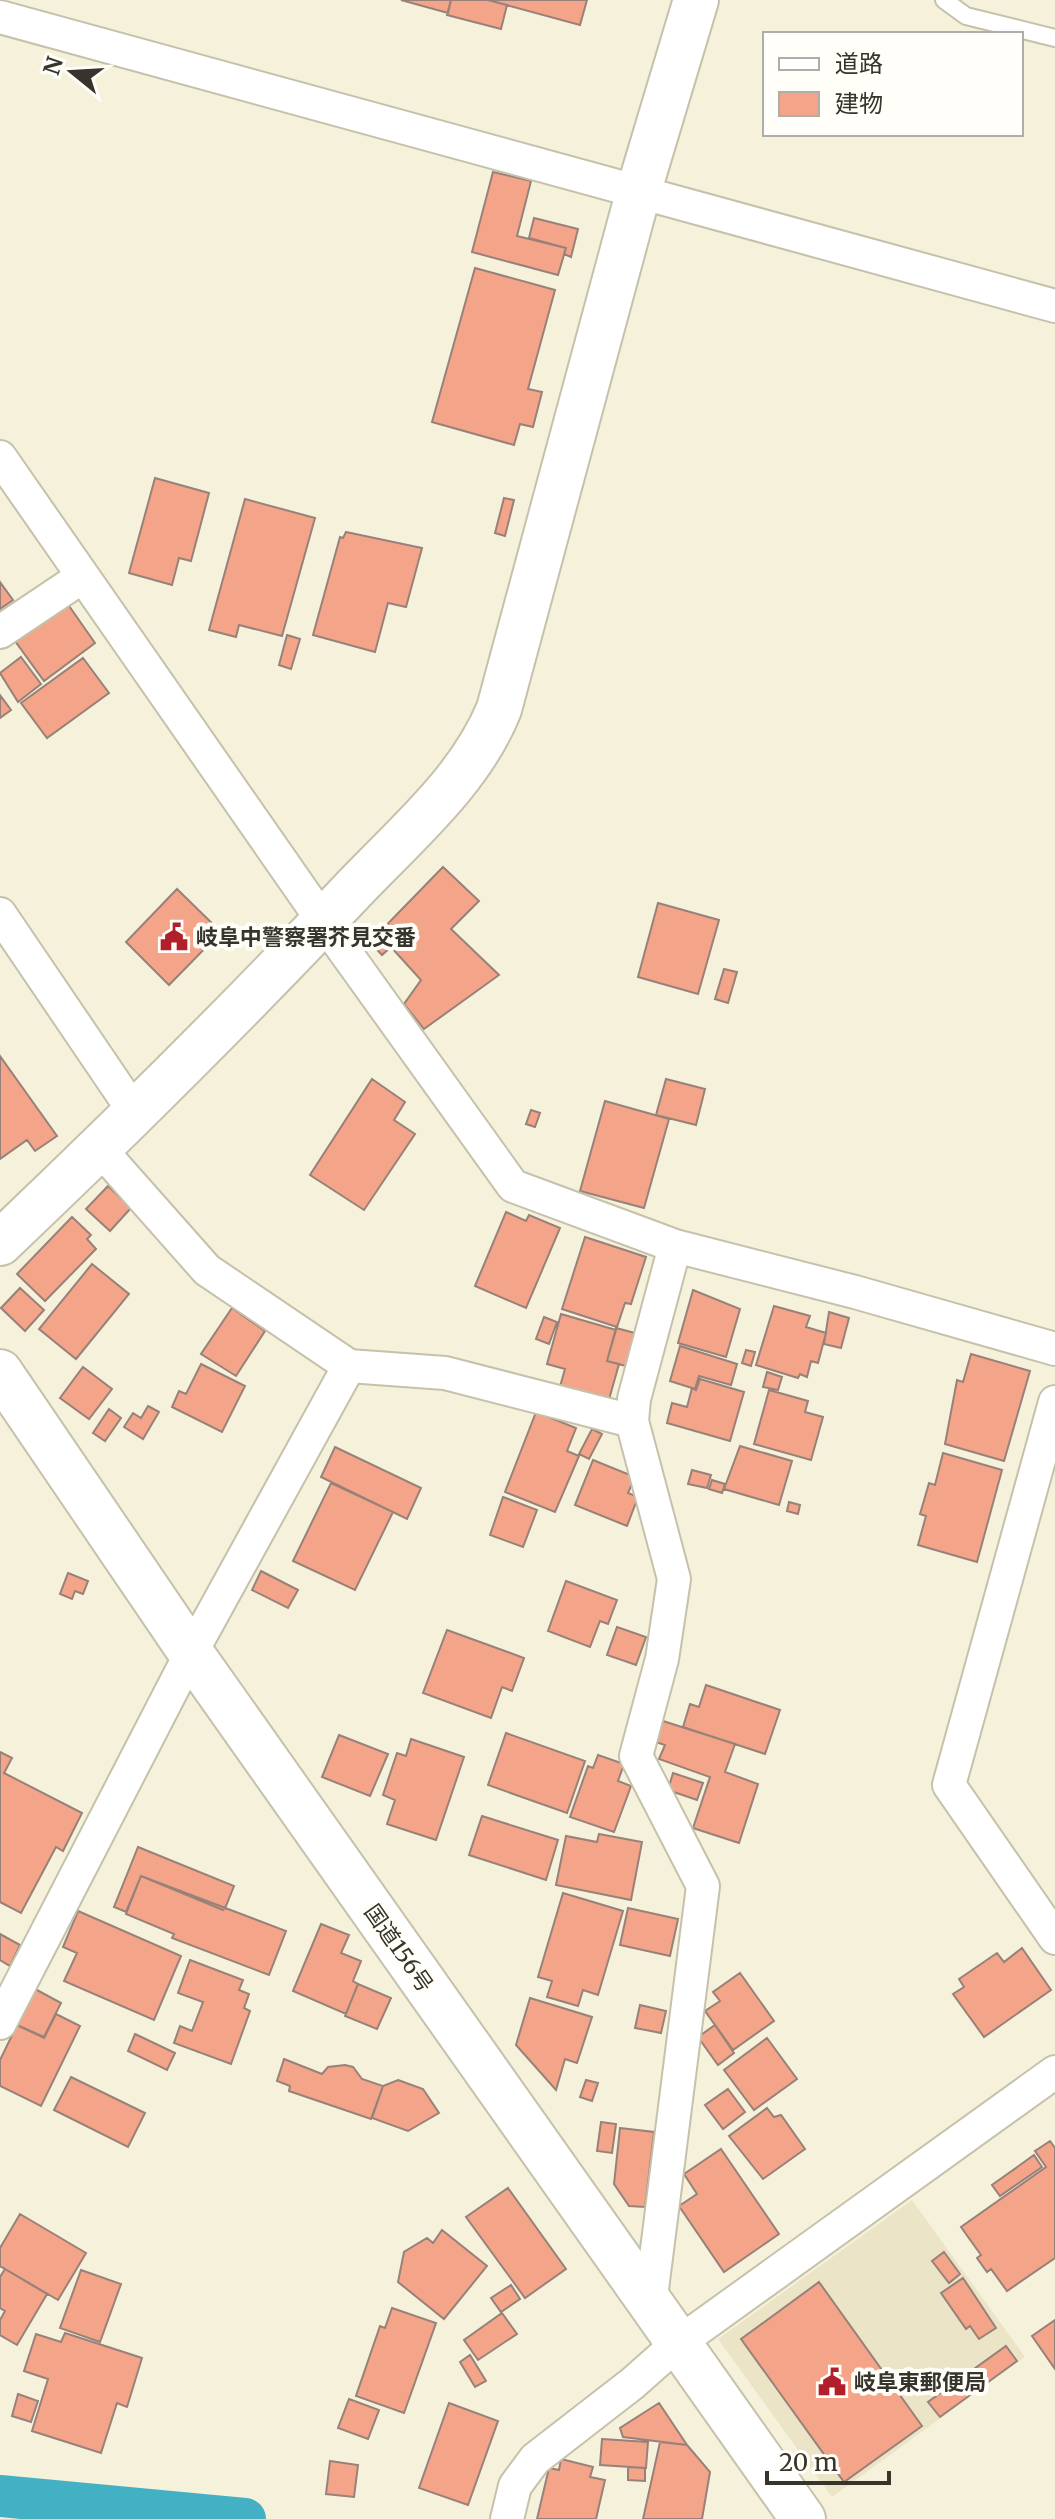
<svg xmlns="http://www.w3.org/2000/svg" width="1055" height="2519" viewBox="0 0 1055 2519" font-family="Merriweather,'Noto Sans JP',serif">
	<style>
		.built { fill: #ece4c7 }
		.lines { fill: none; stroke-linecap: round; stroke-linejoin: round }
		.canal { stroke: #43b1c3; stroke-width: 42 }
		.building { fill: #f4a589; stroke: #988179; stroke-width: 2 }
		.lane-casing { stroke: #c6c1aa; stroke-width: 20 }
		.street-casing { stroke: #c6c1aa; stroke-width: 36 }
		.secondary-casing { stroke: #c6c1aa; stroke-width: 48 }
		.highway-casing { stroke: #c6c1aa; stroke-width: 48 }
		.lane { stroke: #fff; stroke-width: 16 }
		.street { stroke: #fff; stroke-width: 32 }
		.secondary { stroke: #fff; stroke-width: 44 }
		.highway { stroke: #fff; stroke-width: 44 }
		.labels { text-anchor: middle; stroke-width: 8; stroke-linejoin: round; paint-order: stroke }
		.poi-label { font-size: 22px; font-weight: bold; fill: #36342b; stroke: #fffef9; text-anchor: start }
		.street-label { font-size: 22px; fill: #36342b; stroke: #fffef9 }
	</style>
	<rect width="100%" height="100%" fill="#f6f1da"/>
	<path class="built" d="M912,2200l113,157 -193,140 -114,-158z"/>
	<g class="lines">
		<path class="canal" d="M0,2496l245,23"/>
	</g>
	<path class="building" d="M401,0h50l-3,13z
		M451,0h37l19,5 -6,24 -54,-14z
		M488,0h99l-7,25z
		M493,172l38,9 -14,55 49,12 -8,27 -86,-23z
		M534,218l44,11 -7,28 -7,-3 2,-6 -37,-10z
		M475,268l80,22 -27,99 14,3 -9,35 -13,-3 -6,21 -82,-23z
		M155,478l54,15 -18,68 -12,-3 -7,27 -43,-12z
		M504,498l10,2 -9,36 -10,-3z
		M245,499l70,19 -33,118 -43,-11 -3,12 -27,-7z
		M346,532l76,16 -16,59 -18,-4 -13,49 -62,-17 27,-98 3,1z
		M0,582l13,18 -13,9z
		M67,603l28,40 -51,38 -29,-40z
		M287,635l13,4 -9,30 -12,-4z
		M21,657l20,27 -23,18 -18,-29z
		M83,658l26,35 -62,45 -26,-35z
		M0,695l11,15 -11,8z
		M443,867l36,34 -28,28 48,46 -75,54 -20,-25 17,-24 -30,-33 -9,8 -12,-13z
		M177,889l44,43 -52,53 -43,-43z
		M658,903l61,17 -21,74 -60,-17z
		M724,969l13,3 -9,31 -13,-4z
		M0,1056l57,80 -22,15 -8,-11 -27,19z
		M372,1079l33,23 -11,18 21,14 -51,76 -54,-35z
		M666,1079l39,10 -9,36 -40,-10z
		M605,1101l64,18 -25,89 -64,-17z
		M531,1110l9,3 -5,14 -9,-3z
		M108,1186l23,22 -21,23 -24,-22z
		M506,1212l20,9 3,-6 31,13 -34,80 -51,-22z
		M72,1217l19,18 -4,4 9,10 -51,52 -28,-27z
		M585,1237l61,20 -15,47 -6,-1 -8,24 -55,-18z
		M92,1264l37,30 -53,65 -37,-30z
		M20,1288l24,22 -19,21 -24,-23z
		M693,1290l47,19 -14,48 -48,-14z
		M774,1306l36,10 -4,11 20,6 -8,30 -7,-2 -4,16 -7,-3 -2,4 -42,-13z
		M232,1308l33,23 -29,45 -35,-22z
		M829,1312l20,6 -8,30 -17,-4z
		M561,1314l55,16 -9,31 12,3 -11,39 -49,-13 6,-21 -18,-5z
		M544,1317l13,5 -8,22 -13,-5z
		M616,1328l19,5 -9,33 -19,-5z
		M680,1346l57,18 -6,21 -32,-9 -4,13 -25,-8z
		M746,1350l9,2 -4,14 -9,-3z
		M971,1354l59,17 -26,90 -59,-17 12,-64 6,2z
		M201,1364l44,22 -23,46 -50,-25 7,-16 7,3z
		M83,1367l29,22 -23,30 -29,-21z
		M767,1372l15,5 -4,13 -15,-3z
		M700,1379l44,13 -14,49 -63,-18 5,-20 15,4 5,-19 4,2z
		M769,1390l39,11 -3,11 18,5 -12,43 -57,-16z
		M148,1406l11,6 -16,27 -19,-12 9,-14 8,5z
		M109,1409l12,9 -16,23 -12,-8z
		M536,1412l40,16 -9,23 12,5 -24,56 -50,-20z
		M592,1429l10,5 -13,25 -10,-5z
		M740,1446l52,15 -13,44 -55,-16z
		M335,1447l86,41 -14,31 -86,-42z
		M943,1453l59,17 -25,92 -59,-17 8,-29 -6,-2 9,-31 6,2z
		M593,1460l42,17 -7,16 10,4 -11,29 -52,-21z
		M692,1470l19,5 -4,13 -19,-4z
		M712,1480l13,4 -3,9 -13,-4z
		M331,1483l62,29 -38,78 -62,-29z
		M503,1497l34,13 -14,37 -33,-12z
		M789,1502l11,3 -2,9 -11,-3z
		M261,1571l37,19 -10,18 -36,-18z
		M68,1573l20,8 -5,13 -8,-3 -3,8 -12,-5z
		M566,1581l51,19 -9,24 -8,-3 -10,26 -42,-16z
		M617,1627l29,10 -10,28 -29,-10z
		M447,1630l77,28 -12,33 -10,-4 -11,31 -68,-25z
		M706,1685l74,25 -15,44 -82,-27 7,-23 9,3z
		M663,1721l72,23 -10,28 33,12 -19,59 -46,-15 17,-51 -51,-18 6,-14 -9,-3z
		M506,1733l79,28 -18,52 -79,-28z
		M339,1735l49,19 -18,42 -48,-19z
		M411,1739l53,18 -28,83 -49,-16 8,-24 -12,-5 14,-42 9,3z
		M0,1752l12,6 -8,15 78,40 -19,38 -7,-4 -35,66 -21,-11z
		M598,1755l26,9 -6,17 13,5 -17,46 -44,-15 18,-51 5,2z
		M673,1773l30,10 -6,17 -29,-10z
		M482,1816l76,24 -12,40 -77,-25z
		M599,1834l43,8 -11,58 -75,-15 10,-49 31,6z
		M138,1847l96,39 -8,20 -3,4 -82,-34 -15,36 -12,-5z
		M141,1876l145,55 -17,44 -97,-37 2,-4 -48,-20z
		M563,1893l60,18 -25,84 -15,-5 -5,16 -31,-9 5,-16 -14,-4z
		M628,1908l50,11 -8,37 -50,-11z
		M78,1911l103,45 -27,64 -90,-39 13,-28 -14,-6z
		M321,1924l28,11 -8,18 20,8 -8,20 5,3 -12,30 -53,-23z
		M0,1934l20,11 -10,21 -10,-6z
		M1022,1948l29,42 -67,47 -31,-43 11,-7 -5,-8 38,-26 7,9z
		M190,1960l53,20 -4,10 10,4 -5,14 6,3 -19,53 -57,-21 6,-17 12,5 11,-29 -25,-9z
		M740,1973l34,48 -41,29 -28,-39 15,-10 -7,-9z
		M358,1984l33,14 -14,31 -32,-13z
		M35,1989l26,14 -17,34 -27,-12z
		M530,1998l62,19 -15,46 -12,-4 -9,31 -40,-45z
		M640,2005l26,6 -5,22 -26,-5z
		M56,2014l24,12 -39,80 -41,-20v-26l17,-35 27,13z
		M715,2025l19,28 -16,12 -20,-28z
		M135,2034l40,19 -8,17 -39,-19z
		M767,2038l30,41 -43,31 -30,-40z
		M284,2059l38,15 6,-7 17,-2 8,2 9,12 21,7 -12,33 -82,-28 1,-5 -13,-5z
		M71,2077l74,36 -17,34 -74,-37z
		M398,2080l25,9 16,24 -31,18 -36,-13 11,-32z
		M586,2080l12,3 -6,18 -12,-4z
		M728,2089l17,23 -22,17 -18,-24z
		M767,2108l7,9 7,-2 24,34 -42,30 -34,-43z
		M601,2122l15,2 -4,29 -15,-2z
		M620,2128l34,4 -9,75 -16,-1 -15,-22z
		M1050,2141l5,7v110l-48,33 -16,-22 -4,3 -10,-14 4,-3 -20,-28 85,-60 -11,-16z
		M721,2149l58,85 -55,38 -45,-66 18,-12 -13,-20z
		M1034,2155l8,12 -42,29 -8,-11z
		M508,2188l58,81 -41,29 -59,-81z
		M20,2214l66,39 -28,47 -58,-34v-18z
		M442,2230l45,36 -43,53 -46,-37 6,-30 23,-14 6,5z
		M944,2252l16,22 -11,9 -17,-22z
		M5,2269l42,25 -30,51 -17,-10v-15l5,-9 -5,-3v-31z
		M81,2270l40,14 -21,58 -40,-14z
		M963,2278l33,50 -17,11 -9,-13 -4,3 -25,-36z
		M819,2282l103,144 -78,56 -103,-143z
		M511,2285l9,14 -19,13 -10,-14z
		M392,2308l44,15 -32,90 -48,-17 24,-70 5,2z
		M502,2313l15,21 -39,26 -14,-20z
		M1055,2320v49l-23,-33z
		M65,2333l77,25 -15,49 -10,-4 -16,50 -69,-22 16,-52 -24,-8 12,-37 25,8z
		M1006,2346l11,15 -77,56 -12,-15z
		M470,2355l16,26 -11,6 -15,-25z
		M18,2394l20,7 -7,21 -19,-6z
		M349,2399l30,11 -11,29 -30,-11z
		M449,2403l49,18 -30,84 -49,-17z
		M659,2403l28,42 -64,-8 -3,-9z
		M602,2439l46,3 -2,26 -46,-3z
		M660,2442l27,3 23,27 -8,47h-59z
		M561,2459l32,8 -3,10 15,3 -9,39h-59l12,-51 10,2z
		M330,2461l28,4 -4,32 -28,-3z
		M628,2467l17,1v13l-17,-1z"/>
	<g class="lines">
		<defs>
			<path id="lane" d="M944,0l22,16 89,22"/>
			<path id="street" d="M0,17l1055,289
				M0,457l323,464 190,265 162,60 180,46 200,57
				M0,632l82,-55
				M0,914l135,199
				M349,1366l96,7 187,48
				M1055,1402l-106,383 106,153
				M0,2023l191,-370 158,-287 -142,-96 -108,-122
				M650,2305l53,-419 -67,-130 26,-97 12,-80 -42,-158 2,-22 41,-153
				M507,2519l8,-33 20,-27 98,-76 44,-39 378,-272"/>
			<path id="secondary" d="M0,1243c120,-114 238,-231 352,-352 53,-56 118,-110 147,-182l140,-519 57,-190"/>
			<path id="highway" d="M0,1372l191,281 612,866"/>
		</defs>
		<use href="#lane" class="lane-casing"/>
		<use href="#street" class="street-casing"/>
		<use href="#secondary" class="secondary-casing"/>
		<use href="#highway" class="highway-casing"/>
		<use href="#lane" class="lane"/>
		<use href="#street" class="street"/>
		<use href="#secondary" class="secondary"/>
		<use href="#highway" class="highway"/>
	</g>
	<defs>
		<symbol id="civic-bare" viewBox="-9 -9 18 18"><path d="M-.6-6.5H3V-4.5H.6V-3L4-1V1h2V6H-6V1h2V-1L-.6-3ZM-1.2 2.5V6h2.4V2.5Z" fill="#b1202a" stroke="#fffef9" stroke-width="2.5" paint-order="stroke"/></symbol>
	</defs>
	<g fill-rule="evenodd">
		<use href="#civic-bare" x="154" y="917" width="40" height="40"/>
		<use href="#civic-bare" x="812" y="2362" width="40" height="40"/>
	</g>
	<g class="labels">
		<g class="poi-label">
			<text x="196" y="945">岐阜中警察署芥見交番</text>
			<text x="854" y="2390">岐阜東郵便局</text>
		</g>
		<g class="street-label">
			<text transform="translate(399 1948) rotate(55)" y="8">国道156号</text>
		</g>
	</g>
	<rect x="763" y="32" width="260" height="104" fill="#fffef9" stroke="#afada7" stroke-width="2"/>
	<rect x="779" y="58" width="40" height="12" fill="#ffffff" stroke="#afada7" stroke-width="2"/>
	<text x="835" y="72" font-size="24" fill="#36342b">道路</text>
	<rect x="779" y="92" width="40" height="24" fill="#f4a589" stroke="#afada7" stroke-width="2"/>
	<text x="835" y="112" font-size="24" fill="#36342b">建物</text>
	<g transform="translate(72 72) rotate(288)" stroke="#fffef9" stroke-width="6" paint-order="stroke">
	<path d="M0-6L14 30L0 20L-14 30Z" fill="#36342b"/>
	<text y="-12" font-size="22" font-weight="bold" text-anchor="middle" fill="#36342b">N</text>
	</g>
	<path d="M767 2471v12h122v-12" fill="none" stroke="#36342b" stroke-width="4"/>
	<text x="779" y="2471" font-size="24" fill="#36342b" stroke="#fffef9" stroke-width="6" paint-order="stroke">20 m</text>
</svg>
